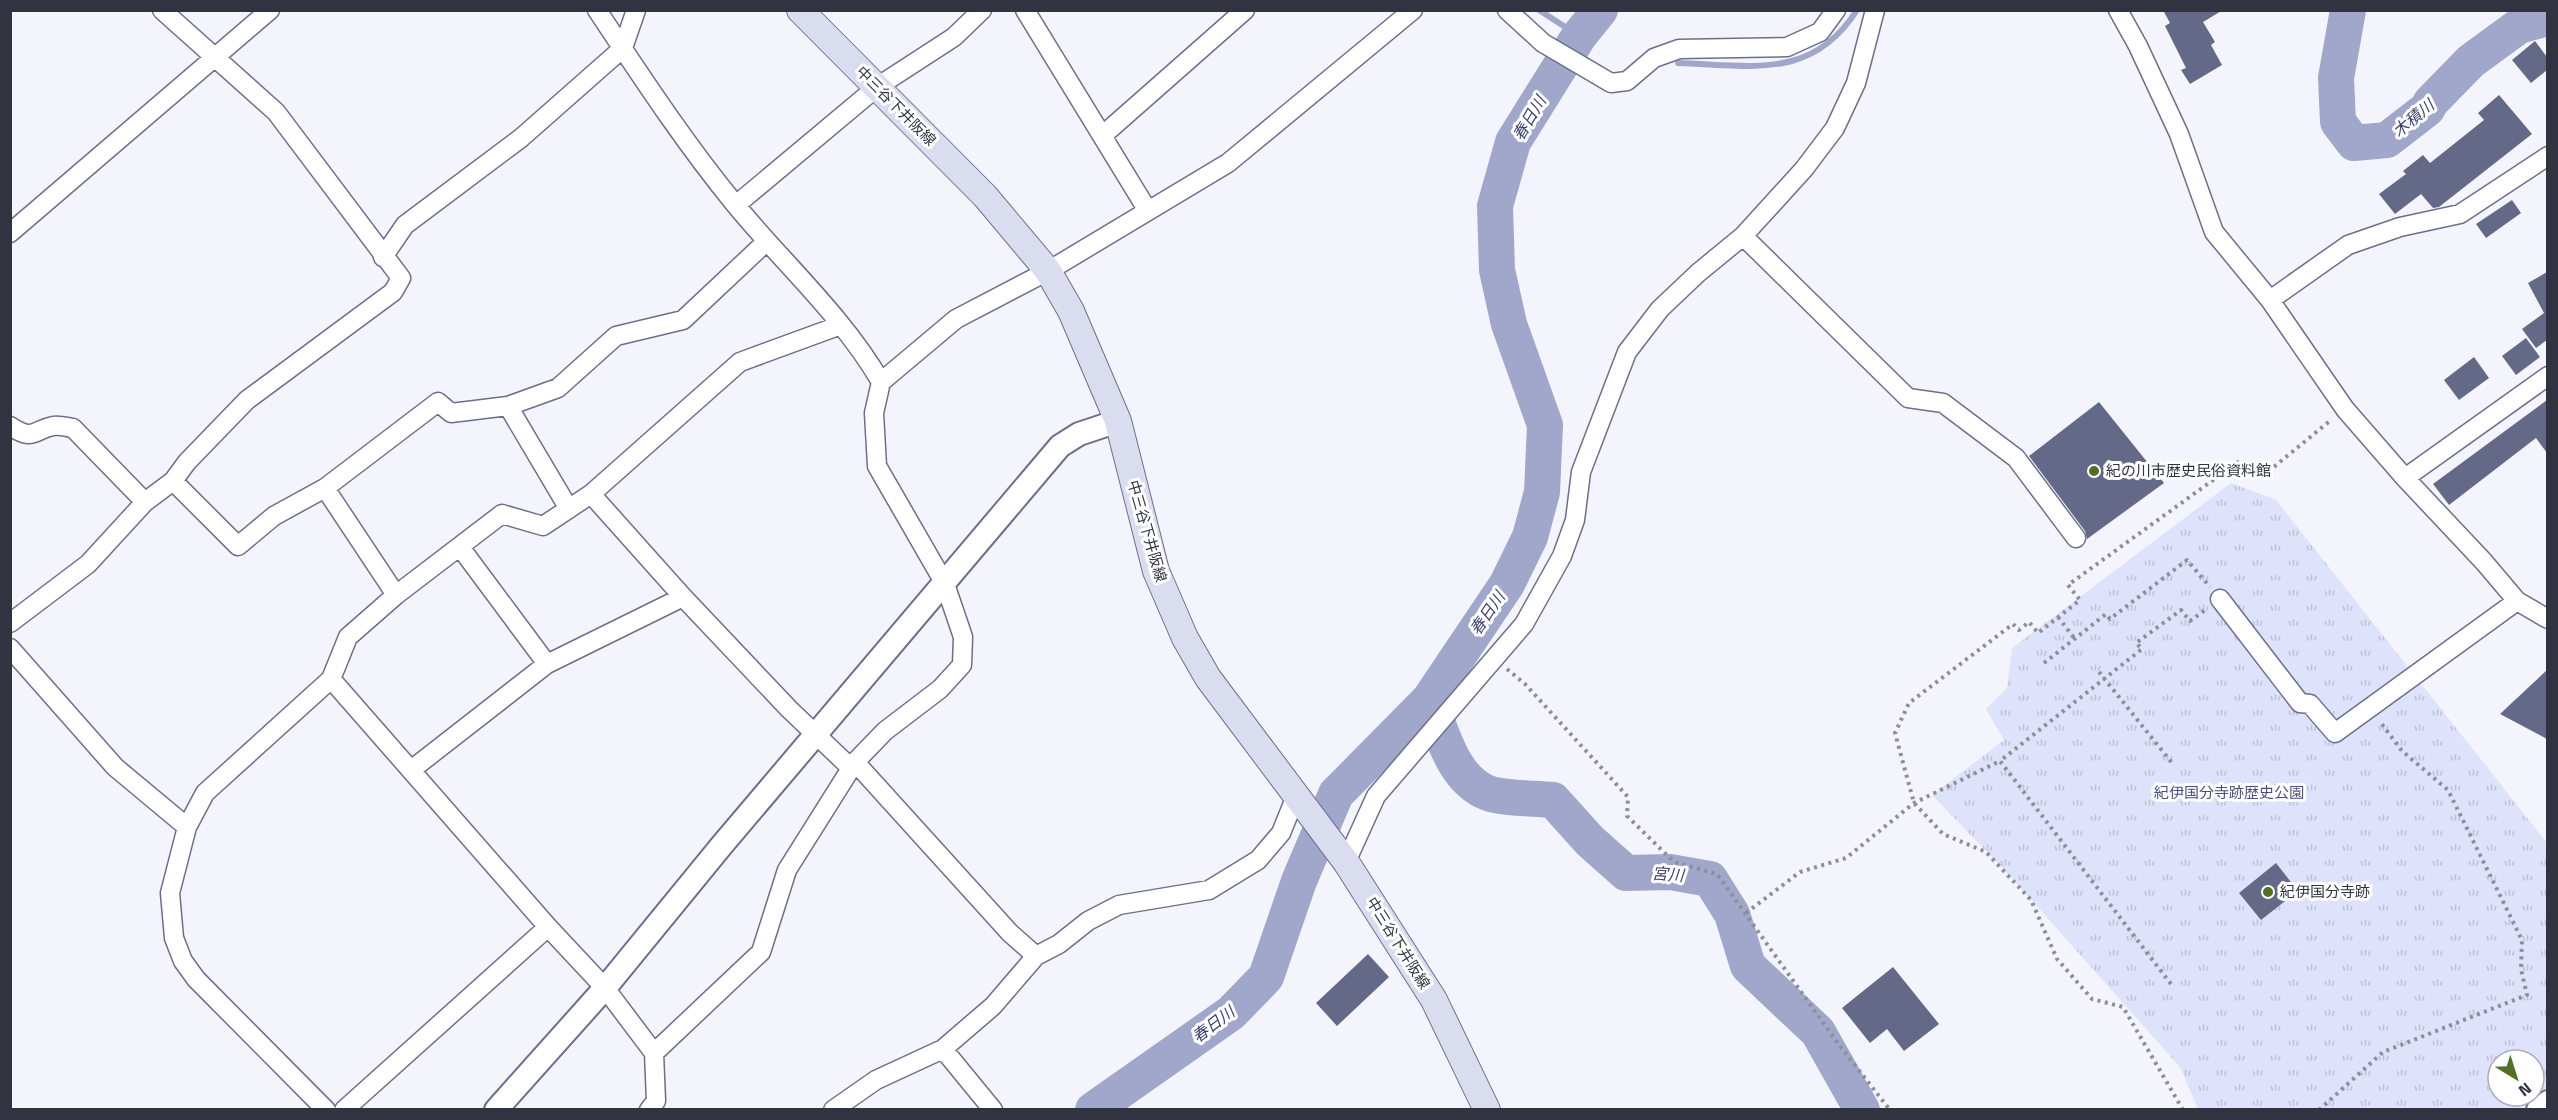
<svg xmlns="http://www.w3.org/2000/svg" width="2558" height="1120" viewBox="0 0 2558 1120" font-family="'Titillium Web','Noto Sans JP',sans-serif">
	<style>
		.park { fill: url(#park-tufts); fill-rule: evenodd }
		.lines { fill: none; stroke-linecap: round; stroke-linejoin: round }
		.stream { stroke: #a1a7cb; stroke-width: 6 }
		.river { stroke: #a1a7cb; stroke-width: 36 }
		.building { fill: #646987 }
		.minor-casing { stroke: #6b6f8e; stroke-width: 21 }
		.tertiary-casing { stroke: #6b6f8e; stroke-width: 26 }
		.secondary-casing { stroke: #6b6f8e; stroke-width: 28 }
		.path { stroke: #8c8e98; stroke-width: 4; stroke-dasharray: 3 4.5; stroke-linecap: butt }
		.minor { stroke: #fff; stroke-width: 18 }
		.tertiary { stroke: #fff; stroke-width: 22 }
		.secondary { stroke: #dadcef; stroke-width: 26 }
		.poi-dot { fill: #527025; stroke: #fff; stroke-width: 2 }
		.labels { text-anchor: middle; stroke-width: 6; stroke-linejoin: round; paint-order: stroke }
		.street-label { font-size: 15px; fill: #313340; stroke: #fff }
		.poi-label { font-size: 15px; fill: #313340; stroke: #fff; text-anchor: start }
		.park-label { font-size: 15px; fill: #4a4f81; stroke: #fff }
		.water-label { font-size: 16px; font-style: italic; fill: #3c4172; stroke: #fff }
	</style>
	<defs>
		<pattern id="park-tufts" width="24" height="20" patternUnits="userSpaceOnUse" patternTransform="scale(1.5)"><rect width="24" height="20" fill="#dee2fa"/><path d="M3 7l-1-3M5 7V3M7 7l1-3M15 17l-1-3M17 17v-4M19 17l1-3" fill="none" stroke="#bfc2d7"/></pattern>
	</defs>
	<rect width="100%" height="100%" fill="#f4f5fc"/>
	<path class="park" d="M2231,483l45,17 271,343v246l-29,20h-320l-18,-42 -170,-191 -78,-81 72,-55 -18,-31 21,-21 5,-40zM2498,1060h36v36h-36z"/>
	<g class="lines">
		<path class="stream" d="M1539,10l40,26
			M1678,63c73,2 134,18 179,-53"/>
		<path class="river" d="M2348,10l-12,68 2,44 16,21 33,-3 40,-31 4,-7 40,-41 48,-35 29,-8
			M1429,700c13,32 23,79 59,93 16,6 47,5 65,7l37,41 36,32 44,-1 40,7 22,35 16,52 70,66 44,78
			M1093,1110l138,-97 35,-36 33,-96 37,-87 93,-94 78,-116 23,-47 12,-45 3,-67 -36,-101 -12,-54 -2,-64 18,-64 66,-106 21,-26"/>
	</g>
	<path class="building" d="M2163,10h60l-20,12 12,20 -4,3 11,20 -32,19 -9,-14 5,-2 -21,-42 5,-3z
		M2535,41l12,16v13l-16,13 -19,-23z
		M2499,95l33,39 -93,73 -6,1 -12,-14 -26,20 -16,-20 27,-20 -3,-3 20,-16 7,8 54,-43 -6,-7z
		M2512,200l9,13 -35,25 -10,-14z
		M2547,272v68l-11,8 -14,-19 22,-16 -16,-30z
		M2526,338l14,19 -24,18 -14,-19z
		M2474,357l15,21 -30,22 -15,-20z
		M2547,400v53l-11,-15 -87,67 -16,-21z
		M2099,402l65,81 -77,56 -2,-8 -56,-75z
		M2547,670v69l-47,-25z
		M2276,863l22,28 -37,29 -22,-27z
		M1368,954l21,23 -52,49 -21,-23z
		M1893,967l46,57 -35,27 -17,-22 -17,14 -28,-35z"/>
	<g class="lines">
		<defs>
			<path id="minor" d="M597,10c44,66 87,132 137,193 49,60 108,112 147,179
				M1025,10l123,201
				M1507,10l36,33 68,40 16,-2 27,-23 25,-9 108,-2 33,-15 16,-22
				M2118,10l20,36 41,88 35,98 56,68 75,109 60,69 79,84 33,39 31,18
				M1102,136l143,-126
				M736,205l141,-118 77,-50 28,-27
				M10,233l260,-223
				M1743,236l165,162 35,5 73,55 60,80
				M383,257l22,-32 116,-87 102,-90 13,-38
				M2270,300l78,-55 52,-18 60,-13 88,-58
				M508,406l61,103
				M10,426c24,16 23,4 43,0 6,-1 14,1 20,2l72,74
				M2405,478l143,-102
				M173,481l65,65 36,-30 51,-28 113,-86 13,11 57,-7 50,-18 58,-52 67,-16 84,-79
				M325,488l71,107 -48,42 -17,42 -126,114 -18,34 -17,66 4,45 9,23 13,18 130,131
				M591,494l92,103
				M460,547l87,117
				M396,595l106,-81 41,12 48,-32 149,-132 101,-37
				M2220,599l80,104 10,1 25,29 182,-132
				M10,623l78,-59 57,-62 28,-21 14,-19 60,-62 146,-108 8,-14 -125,-166 -114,-102
				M10,648l105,119 72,60
				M331,679l217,248 57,61 49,65 2,48 -7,9
				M855,762l155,171 26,23
				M411,770l136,-106 136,-67 106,112 62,59
				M1346,862l30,-66 148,-172 38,-68 13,-36 6,-48 46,-120 33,-43 38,-36 45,-37 61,-67 31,-41 21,-45 19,-73
				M943,1049l50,61
				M654,1053l107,-101 26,-82 68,-108 30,-31 55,-42 22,-24 1,-28 -18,-53 -68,-118 -3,-53 7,-31 75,-63 92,-48 180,-108 185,-153
				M344,1110l204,-183
				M833,1110l43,-30 67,-31 50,-43 43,-50 23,-12 29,-23 31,-16 90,-15 49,-30 23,-27 15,-37"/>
			<path id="tertiary" d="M496,1110l109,-122 117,-143 338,-399 19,-12 39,-13
				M2538,1110l10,-8"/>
			<path id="secondary" d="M800,10l185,186 63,75 23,40 47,110 38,150 29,67 23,40 138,184 88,138 53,110"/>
		</defs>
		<use href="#minor" class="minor-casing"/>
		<use href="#tertiary" class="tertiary-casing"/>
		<use href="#secondary" class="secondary-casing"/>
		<path class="path" d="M2058,617l17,22
			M2044,663l62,-49 4,5 77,-59 23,27
			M1507,669l18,15 103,113 -1,19 47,46 43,12 122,171 51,65
			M2099,672l73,91
			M1746,913l54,-41 46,-14 68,-55 86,-42
			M2171,984l-171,-223 142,-112 -6,-6 45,-33 9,11 15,-11
			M2183,1110l-60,-103 -31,-8 -35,-40 -26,-59 -45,-48 -43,-18 -29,-31 -19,-70 14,-30 104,-79 6,6 10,-8 9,11 42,-33 -12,-15 170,-123 26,13 67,-55
			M2319,1110l64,-58 144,-57 -6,-26 1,-29 -74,-150 -46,-39 -21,-28"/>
		<use href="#minor" class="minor"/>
		<use href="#tertiary" class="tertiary"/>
		<use href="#secondary" class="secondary"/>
	</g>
	<g class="poi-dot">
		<circle cx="2094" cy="471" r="6"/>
		<circle cx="2268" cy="892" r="6"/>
	</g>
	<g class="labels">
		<g class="street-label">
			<text transform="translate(896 106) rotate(45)" y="5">中三谷下井阪線</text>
			<text transform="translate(1147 531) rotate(74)" y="5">中三谷下井阪線</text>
			<text transform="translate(1398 943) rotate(58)" y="5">中三谷下井阪線</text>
		</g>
		<g class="poi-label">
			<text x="2106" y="476">紀の川市歴史民俗資料館</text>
			<text x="2280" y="897">紀伊国分寺跡</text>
		</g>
		<g class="park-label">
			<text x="2229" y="798">紀伊国分寺跡歴史公園</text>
		</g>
		<g class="water-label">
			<text transform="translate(1529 118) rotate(-59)" y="6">春日川</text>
			<text transform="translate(2413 118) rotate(-40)" y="6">木積川</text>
			<text transform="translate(1487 613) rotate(-56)" y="6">春日川</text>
			<text transform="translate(1668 874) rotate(4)" y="6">宮川</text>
			<text transform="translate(1213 1024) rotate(-37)" y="6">春日川</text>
		</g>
	</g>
	<rect width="2558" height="1120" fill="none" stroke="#313340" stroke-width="24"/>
	<g transform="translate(2516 1078) rotate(142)"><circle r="28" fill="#ffffff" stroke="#adadb3" stroke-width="1.5"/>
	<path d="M0-4.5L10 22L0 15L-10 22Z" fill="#527025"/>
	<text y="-9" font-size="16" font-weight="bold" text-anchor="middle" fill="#313340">N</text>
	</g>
</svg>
